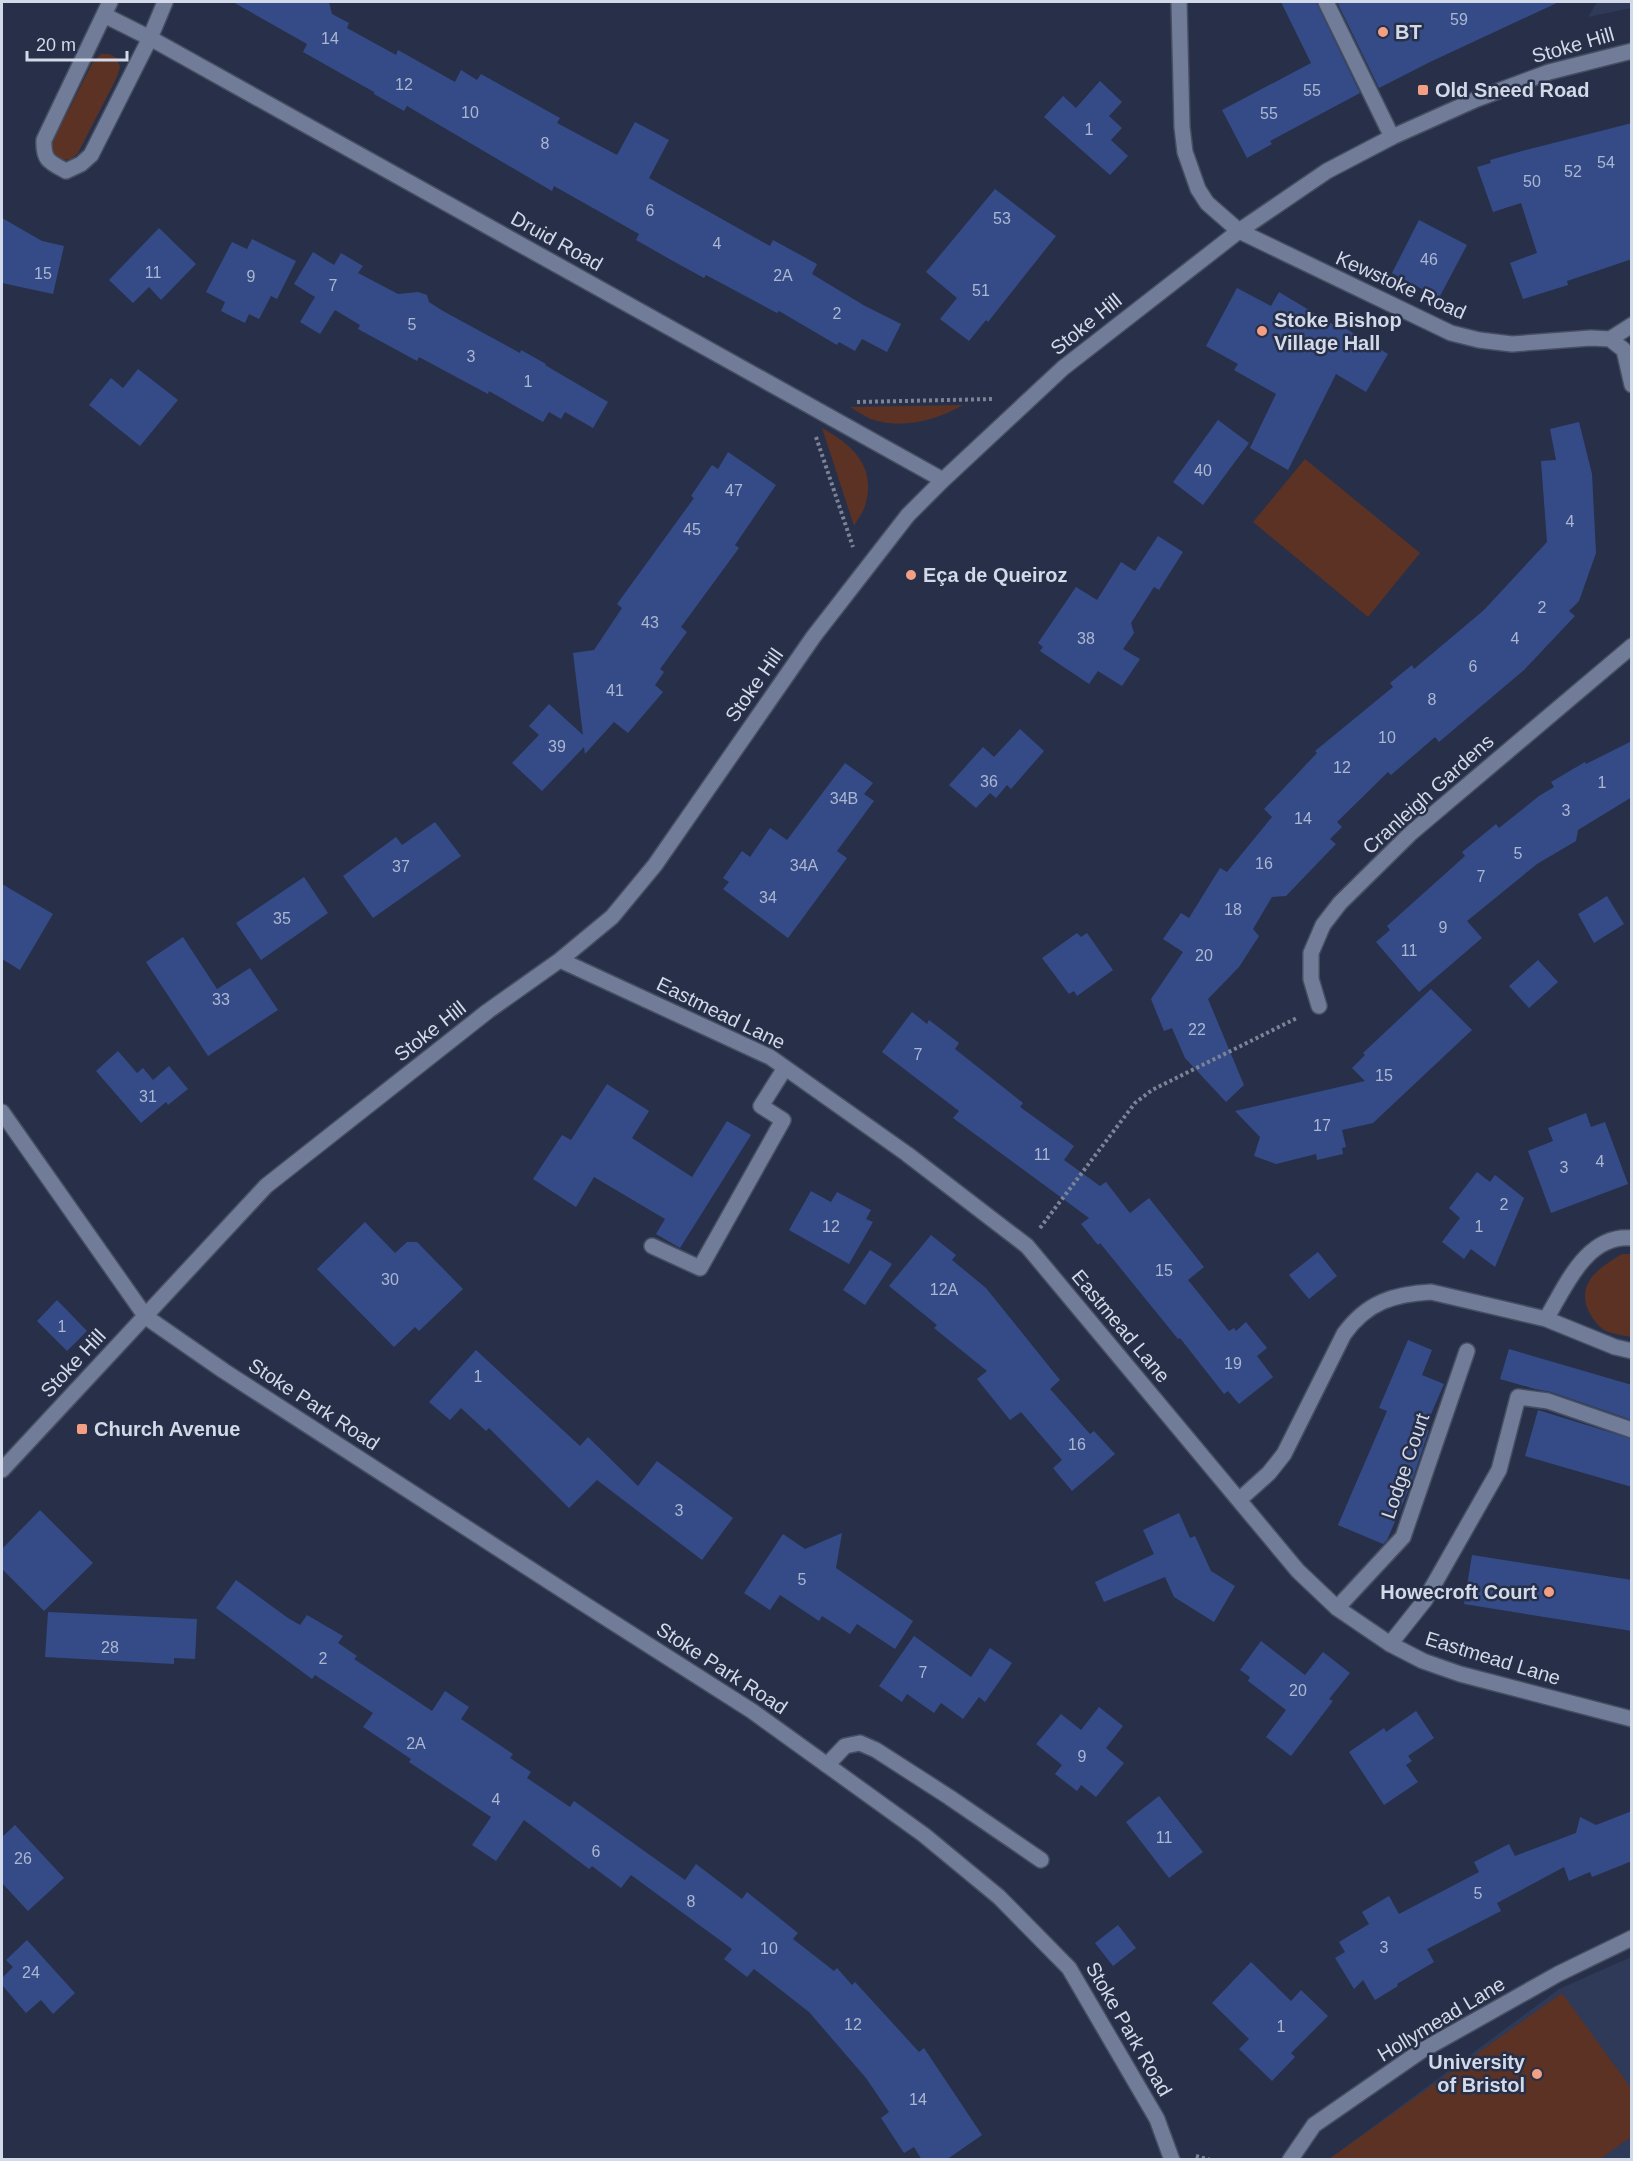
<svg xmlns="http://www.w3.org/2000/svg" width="1633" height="2161" viewBox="0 0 1633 2161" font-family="Helvetica,sans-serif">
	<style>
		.built { fill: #2e3a58 }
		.green { fill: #5c3224 }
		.building { fill: #354b87 }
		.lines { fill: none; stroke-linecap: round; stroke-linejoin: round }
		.service-casing { stroke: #464e62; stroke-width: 18 }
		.minor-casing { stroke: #464e62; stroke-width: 18 }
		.path { stroke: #7b8397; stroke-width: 4; stroke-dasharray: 3 3; stroke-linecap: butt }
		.service { stroke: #707c98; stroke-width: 15 }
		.minor { stroke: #707c98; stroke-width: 15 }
		.poi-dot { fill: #f39f84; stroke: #273048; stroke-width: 2 }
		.labels { text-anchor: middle; stroke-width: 5; stroke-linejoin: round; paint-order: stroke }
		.number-label { font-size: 16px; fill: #abb6d0 }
		.poi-label { font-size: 20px; font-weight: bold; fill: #d2d9e8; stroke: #273048; text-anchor: start }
		.street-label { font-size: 20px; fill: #d2d9e8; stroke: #273048 }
	</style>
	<rect width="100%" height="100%" fill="#273048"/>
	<path class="built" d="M1597,2h34v6l-43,9z
		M1631,1957v202l-303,1 231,-171z"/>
	<path class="green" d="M101,54h8l8,4 3,9 -3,10 -39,76 -7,6 -9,1 -9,-5 -2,-10 42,-83z
		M963,405c-26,15 -61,25 -92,14 -7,-3 -14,-8 -21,-12z
		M822,428c31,17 55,39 43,78 -2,7 -8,14 -11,20z
		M1305,459l115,94 -52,64 -115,-95z
		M1622,1254h9v83c-8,-2 -20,-3 -27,-7 -6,-4 -12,-12 -15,-18 -14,-29 11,-45 33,-58z
		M1562,1993l69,95v49l-31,22h-271z"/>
	<path class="building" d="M233,2h96l3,12 17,9 -2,5 49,27 2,-5 57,32 6,-12 16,10 4,-6 79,44 -3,5 60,32 18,-33 34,18 -20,38 121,68 3,-6 44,24 -5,10 53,32 36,18 -14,28 -25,-13 -7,12 -16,-9 -2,3 -58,-34 -2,2 -71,-38 -2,3 -31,-17 -37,-21 3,-6 -85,-48 -2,5 -145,-85 -3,5 -30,-17v-2l-71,-40 4,-8z
		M1281,2h35l44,91 -90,48 2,3 -25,14 -25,-48 89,-47z
		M1337,2h222l-129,60 -51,26z
		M1100,81l22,21 -13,14 13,12 -11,12 17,16 -18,19 -66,-58 19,-21 13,12z
		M1632,123v136l-65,22 1,4 -45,14 -13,-36 27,-10 -16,-50 -28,9 -16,-45 14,-4 -1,-3 32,-9z
		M995,189l61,47 -68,86 -2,-2 -17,21 -29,-22 17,-21 -31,-26z
		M2,218l40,23 22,5 -11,48 -51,-11z
		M1419,220l48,25 -28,53 -47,-25z
		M159,228l37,36 -35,36 -12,-13 -16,16 -24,-23z
		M252,239l44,22 -19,38 -6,-3 -12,23 -10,-5 -4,9 -24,-12 4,-9 -19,-10 26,-50 15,7z
		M313,252l21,13 7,-12 22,13 -5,7 40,21 20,-2 9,3 2,7 14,9 77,42 1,-3 25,14 -1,1 63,37 -15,26 -28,-16 -4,7 -12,-7 -6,10 -54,-31 -1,3 -69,-37 -2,4 -59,-32 2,-4 -25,-15 -15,24 -20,-12 15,-25 -21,-13z
		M1237,288l34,18 8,-14 55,33 1,-3 53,32 -22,38 -30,-18 -48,96 -38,-22 26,-54 -42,-24 4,-6 -32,-18z
		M138,369l40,31 -38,46 -51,-41 22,-27 12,10z
		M1218,420l31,23 -46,62 -30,-23z
		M1579,422l13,52 4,79 -17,48 -10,10 6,5 -51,54 -85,72 -4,-5 -44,38 -3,-3 -51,50 5,5 -12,12 6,5 -50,52 -14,1 -19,32 6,7 -20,31 -31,32 36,86 -18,17 -41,-44 -13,-30 -8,3 -13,-32 32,-47 -20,-13 18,-26 8,5 31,-50 7,4 45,-55 -8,-8 53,-56 -2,-2 78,-64 -3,-4 22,-18 2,4 70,-59 63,-68 -6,-81 15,-1 -6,-31z
		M728,452l48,33 -41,60 4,3 -58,79 6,5 -27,37 4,3 -9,13 8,7 -35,41 -14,-11 -29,32 -1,-7 -42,44 -30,-28 27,-28 -10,-9 20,-22 34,31 -10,-82 21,-3 28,-42 -5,-4 77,-106 -3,-2 21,-31 6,4z
		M1158,536l25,16 -24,38 -5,-3 -23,36 3,10 -11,16 17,10 -18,27 -24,-15 -9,13 -49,-33 3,-4 -5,-4 38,-56 21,13 24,-38 14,9z
		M1020,729l24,22 -33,38 -4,-4 -11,13 -6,-5 -14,15 -27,-23 34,-38 11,10z
		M1632,741v56l-54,33 -2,11 -39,23 -70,57 15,17 -63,54 -43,-50 14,-12 -3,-4 78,-70 -3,-4 34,-28 3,4 40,-32 15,-9 -3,-5 34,-20 1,2z
		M845,763l28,20 -9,11 10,7 -37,50 10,7 -59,80 -65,-49 6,-7 -6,-4 19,-27 8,6 20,-29 17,12z
		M435,822l26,34 -88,62 -30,-42 53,-39 6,8z
		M304,877l24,36 -67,47 -25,-37z
		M2,884l51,30 -33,56 -18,-11z
		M1607,896l17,28 -30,19 -16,-29z
		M1077,933l4,4 6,-4 26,37 -36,26 -3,-5 -5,3 -27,-36z
		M183,937l34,52 33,-21 28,42 -70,46 -62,-94z
		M1538,960l20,22 -29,26 -20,-22z
		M1431,989l41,41 -99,93 -31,7 4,17 -4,1 1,6 -26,6 -1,-6 -40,10 -22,-8 6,-19 -25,-26 130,-30 -13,-13 13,-13 -2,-2z
		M912,1012l15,12 2,-4 30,23 -4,6 68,54 -3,4 54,39 -10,14 36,26 6,-4 24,31 19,-15 55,69 -16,13 41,51 5,-3 2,3 10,-9 21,26 -10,8 16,21 -34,27 -11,-13 -4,3 -44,-56 -2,1 -78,-96 -2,2 -17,-21 8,-6 -136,-100 6,-7 -77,-59z
		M118,1051l19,22 6,-5 10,12 16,-14 19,23 -20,16 -2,-3 -25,21 -45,-52z
		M607,1084l42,27 -17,27 60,39 35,-56 24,14 -71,113 -24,-14 9,-15 -71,-42 -18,30 -43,-28 29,-44 9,5z
		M1586,1113l5,14 14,-5 23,62 -77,29 -23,-62 25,-10 -5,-13z
		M1477,1172l13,10 5,-7 29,23 -29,69 -24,-18 -7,10 -22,-17 18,-24 -11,-10z
		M811,1191l20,11 6,-10 34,18 -5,9 7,3 -24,42 -60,-34z
		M365,1222l30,31 12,-11h10l46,47 -44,42 -4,-4 -21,20 -77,-78z
		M931,1235l25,20 -4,5 34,28 74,92 -10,9 40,45 4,-3 21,23 -43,37 -19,-23 9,-8 -41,-48 -11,8 -33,-41 10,-8 -53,-43 3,-3 -48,-39z
		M870,1250l22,14 -27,41 -22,-15z
		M1318,1252l19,24 -28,23 -20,-24z
		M57,1300l30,31 -20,20 -30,-30z
		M1408,1340l24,10 -10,25 22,9 -19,44 4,2 -18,54 -24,56 -4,4 -45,-19 49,-114 -8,-3z
		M1509,1349l123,36v35l-81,-28 -16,-3 -35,-10z
		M476,1350l104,96 8,-9 50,49 19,-25 76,57 -31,42 -105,-80 -28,28 -80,-80 -3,3 -25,-23 -11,12 -21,-18z
		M1538,1410l94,29v48l-107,-31z
		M40,1510l53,53 -49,48 -42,-42v-20z
		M1179,1513l11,25 5,-2 16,35 24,15 -21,36 -40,-25 -9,-20 -61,25 -9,-20 59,-28 -11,-24z
		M842,1533l-6,35 77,53 -18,28 -38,-25 -7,10 -28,-18 -3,5 -39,-26 -10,15 -26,-17 39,-59 22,15z
		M1472,1555l160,25v51l-168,-27z
		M236,1580l52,38 12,7 7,-10 36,21 -5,7 19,13 -3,3 78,52 13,-20 24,16 -8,12 52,35 -3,4 21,14 -4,6 43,29 4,-6 111,79 11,-16 46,35 5,-7 51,41 -5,6 41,32 3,-3 15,17 3,-3 64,70 5,-4 58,87 -36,25h-24l-8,-13 -10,6 -23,-35 8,-6 -23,-34 -57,-66 -55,-43 -7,8 -23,-18 8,-10 -101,-74 -10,13 -29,-22 -3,3 -65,-49 -28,41 -24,-16 19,-28 -82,-55 2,-3 -48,-32 10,-14 -58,-38 -3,4 -96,-71z
		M48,1612l149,7 -2,40 -21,-1v6l-129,-7z
		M914,1636l57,41 19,-29 22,15 -27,39 -6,-5 -16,22 -22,-16 -7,10 -27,-19 -5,8 -23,-16z
		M1261,1641l44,34 18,-23 27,21 -21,26 4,2 -42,55 -25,-19 20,-27 -38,-29 2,-4 -10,-7z
		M1099,1707l24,19 -17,22 18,15 -28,34 -15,-12 -4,6 -22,-17 7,-9 -26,-21 25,-30 20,16z
		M1416,1711l18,27 -26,18 4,5 -6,4 12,17 -34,23 -35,-53 35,-24 2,4z
		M1159,1796l44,56 -34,26 -43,-56z
		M1632,1811v50l-40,16 -2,-5 -21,9 -5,-14 -67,36 4,8 -74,38 7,13 -37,22 1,2 -23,14 -12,-20 -9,9 -19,-31 10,-6 -6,-10 30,-18 -7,-12 27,-16 10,18 80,-42 -5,-10 35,-18 6,12 61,-23 4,-16 16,8z
		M15,1825l49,53 -36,33 -26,-28v-46z
		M1118,1925l18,23 -23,18 -18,-23z
		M27,1940l48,53 -22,21 -12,-14 -15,13 -24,-28v-7l11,-11 -7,-7z
		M1251,1962l40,39 10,-11 27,26 -37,37 4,4 -23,24 -33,-32 10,-10 -37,-36z"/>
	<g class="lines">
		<defs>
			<path id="service" d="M1326,2l66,135
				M652,1246l48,22 83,-148 -22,-14 24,-38
				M1337,1608l66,-71 64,-186
				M1390,1644l35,-44 74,-130 19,-73 30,4 84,29
				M827,1765l18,-19 15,-3 16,7 73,47 92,63"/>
			<path id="minor" d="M110,2l-66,138c-1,20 5,22 22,31l15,-7 10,-9 59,-117 15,-36
				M1179,2l3,125 3,25 13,37 9,14 32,28 212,102 28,7 33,4 79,-6 19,1 14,11 8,35
				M104,15l46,23 793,442
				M1610,339l22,-14
				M560,960l210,97 137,97 120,92 271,325 39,37 53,36 33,17 37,13 172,45
				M1319,1006l-8,-27v-26l12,-28 17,-22 71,-70 221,-187
				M2,1112l144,205 78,54 357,231 171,109 172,124 75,62 70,71 88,151 15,41
				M1546,1319c20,-33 40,-85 86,-81
				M2,1470l264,-284 222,-175 72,-51 52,-43 43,-52 159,-229 94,-121 35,-35 120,-112 176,-137 88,-60 65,-34 85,-38 72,-27 83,-21
				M1239,1500l30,-27 15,-19 60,-120c23,-32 50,-40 87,-42l115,27 69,28 17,4
				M1290,2160l24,-35 107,-74 137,-77 74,-36"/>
		</defs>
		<use href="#service" class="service-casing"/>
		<use href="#minor" class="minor-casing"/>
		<path class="path" d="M857,402l137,-3
			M816,437l37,110
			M1040,1228l95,-125 17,-13 145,-72
			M1196,2156l14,4"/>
		<use href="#service" class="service"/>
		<use href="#minor" class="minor"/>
	</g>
	<g class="poi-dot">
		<circle cx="1383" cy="32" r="6"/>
		<rect x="1417" y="84" width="12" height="12" rx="3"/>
		<circle cx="1262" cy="331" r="6"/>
		<circle cx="911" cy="575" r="6"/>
		<rect x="76" y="1423" width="12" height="12" rx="3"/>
		<circle cx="1549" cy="1592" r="6"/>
		<circle cx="1537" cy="2074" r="6"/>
	</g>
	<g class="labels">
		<g class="number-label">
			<text x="1459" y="25">59</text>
			<text x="330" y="44">14</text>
			<text x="404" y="90">12</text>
			<text x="1312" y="96">55</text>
			<text x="470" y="118">10</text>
			<text x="1269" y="119">55</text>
			<text x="1089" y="135">1</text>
			<text x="545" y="149">8</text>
			<text x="1606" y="168">54</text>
			<text x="1573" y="177">52</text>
			<text x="1532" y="187">50</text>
			<text x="650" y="216">6</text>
			<text x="1002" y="224">53</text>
			<text x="717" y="249">4</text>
			<text x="1429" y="265">46</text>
			<text x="153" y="278">11</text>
			<text x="43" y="279">15</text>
			<text x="783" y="281">2A</text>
			<text x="251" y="282">9</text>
			<text x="333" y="291">7</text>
			<text x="981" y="296">51</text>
			<text x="837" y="319">2</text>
			<text x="412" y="330">5</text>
			<text x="471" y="362">3</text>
			<text x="528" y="387">1</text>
			<text x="1203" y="476">40</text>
			<text x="734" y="496">47</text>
			<text x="1570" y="527">4</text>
			<text x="692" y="535">45</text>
			<text x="1542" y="613">2</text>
			<text x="650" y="628">43</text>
			<text x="1086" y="644">38</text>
			<text x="1515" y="644">4</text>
			<text x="1473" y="672">6</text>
			<text x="615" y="696">41</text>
			<text x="1432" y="705">8</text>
			<text x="1387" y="743">10</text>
			<text x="557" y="752">39</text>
			<text x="1342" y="773">12</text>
			<text x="989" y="787">36</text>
			<text x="1602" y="788">1</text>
			<text x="844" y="804">34B</text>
			<text x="1566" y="816">3</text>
			<text x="1303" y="824">14</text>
			<text x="1518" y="859">5</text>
			<text x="1264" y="869">16</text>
			<text x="804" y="871">34A</text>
			<text x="401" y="872">37</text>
			<text x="1481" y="882">7</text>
			<text x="768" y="903">34</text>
			<text x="1233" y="915">18</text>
			<text x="282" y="924">35</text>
			<text x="1443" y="933">9</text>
			<text x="1409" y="956">11</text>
			<text x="1204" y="961">20</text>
			<text x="221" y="1005">33</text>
			<text x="1197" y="1035">22</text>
			<text x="918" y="1060">7</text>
			<text x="1384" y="1081">15</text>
			<text x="148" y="1102">31</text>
			<text x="1322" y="1131">17</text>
			<text x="1042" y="1160">11</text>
			<text x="1600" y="1167">4</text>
			<text x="1564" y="1173">3</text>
			<text x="1504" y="1210">2</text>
			<text x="831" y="1232">12</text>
			<text x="1479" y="1232">1</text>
			<text x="1164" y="1276">15</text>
			<text x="390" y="1285">30</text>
			<text x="944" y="1295">12A</text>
			<text x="62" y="1332">1</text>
			<text x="1233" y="1369">19</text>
			<text x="478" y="1382">1</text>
			<text x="1077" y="1450">16</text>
			<text x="679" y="1516">3</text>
			<text x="802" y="1585">5</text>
			<text x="110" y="1653">28</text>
			<text x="323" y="1664">2</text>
			<text x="923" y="1678">7</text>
			<text x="1298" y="1696">20</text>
			<text x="416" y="1749">2A</text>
			<text x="1082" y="1762">9</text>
			<text x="496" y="1805">4</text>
			<text x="1164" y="1843">11</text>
			<text x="596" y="1857">6</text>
			<text x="23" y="1864">26</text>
			<text x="1478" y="1899">5</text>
			<text x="691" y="1907">8</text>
			<text x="1384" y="1953">3</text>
			<text x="769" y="1954">10</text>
			<text x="31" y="1978">24</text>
			<text x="853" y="2030">12</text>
			<text x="1281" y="2032">1</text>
			<text x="918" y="2105">14</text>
		</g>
		<g class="poi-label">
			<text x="1395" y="39">BT</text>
			<text x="1435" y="97">Old Sneed Road</text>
			<text x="1274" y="327">Stoke Bishop<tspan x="1274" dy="23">Village Hall</tspan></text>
			<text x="923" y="582">Eça de Queiroz</text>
			<text x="94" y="1436">Church Avenue</text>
			<text x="1537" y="1599" text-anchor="end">Howecroft Court</text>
			<text x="1525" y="2069" text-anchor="end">University<tspan x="1525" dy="23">of Bristol</tspan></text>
		</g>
		<g class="street-label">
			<text transform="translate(1573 45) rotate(-16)" y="7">Stoke Hill</text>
			<text transform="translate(557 241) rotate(29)" y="7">Druid Road</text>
			<text transform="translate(1401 285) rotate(24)" y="7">Kewstoke Road</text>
			<text transform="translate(1086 324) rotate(-39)" y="7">Stoke Hill</text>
			<text transform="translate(754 685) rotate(-55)" y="7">Stoke Hill</text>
			<text transform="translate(1428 794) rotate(-42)" y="7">Cranleigh Gardens</text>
			<text transform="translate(721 1013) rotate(26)" y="7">Eastmead Lane</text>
			<text transform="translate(430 1031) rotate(-38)" y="7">Stoke Hill</text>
			<text transform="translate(1121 1326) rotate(50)" y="7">Eastmead Lane</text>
			<text transform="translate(73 1363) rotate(-47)" y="7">Stoke Hill</text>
			<text transform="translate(314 1404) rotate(33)" y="7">Stoke Park Road</text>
			<text transform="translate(1405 1466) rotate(-71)" y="7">Lodge Court</text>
			<text transform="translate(1493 1658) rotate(17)" y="7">Eastmead Lane</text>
			<text transform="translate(722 1668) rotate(33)" y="7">Stoke Park Road</text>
			<text transform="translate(1441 2019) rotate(-31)" y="7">Hollymead Lane</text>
			<text transform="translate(1129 2029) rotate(60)" y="7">Stoke Park Road</text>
		</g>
	</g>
	<rect width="1633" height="2161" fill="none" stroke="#d2d9e8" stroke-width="6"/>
	<path d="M27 51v9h100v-9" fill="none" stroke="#d2d9e8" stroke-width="3"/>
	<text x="36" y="51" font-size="18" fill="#d2d9e8" stroke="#273048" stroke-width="4.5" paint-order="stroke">20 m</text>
</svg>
